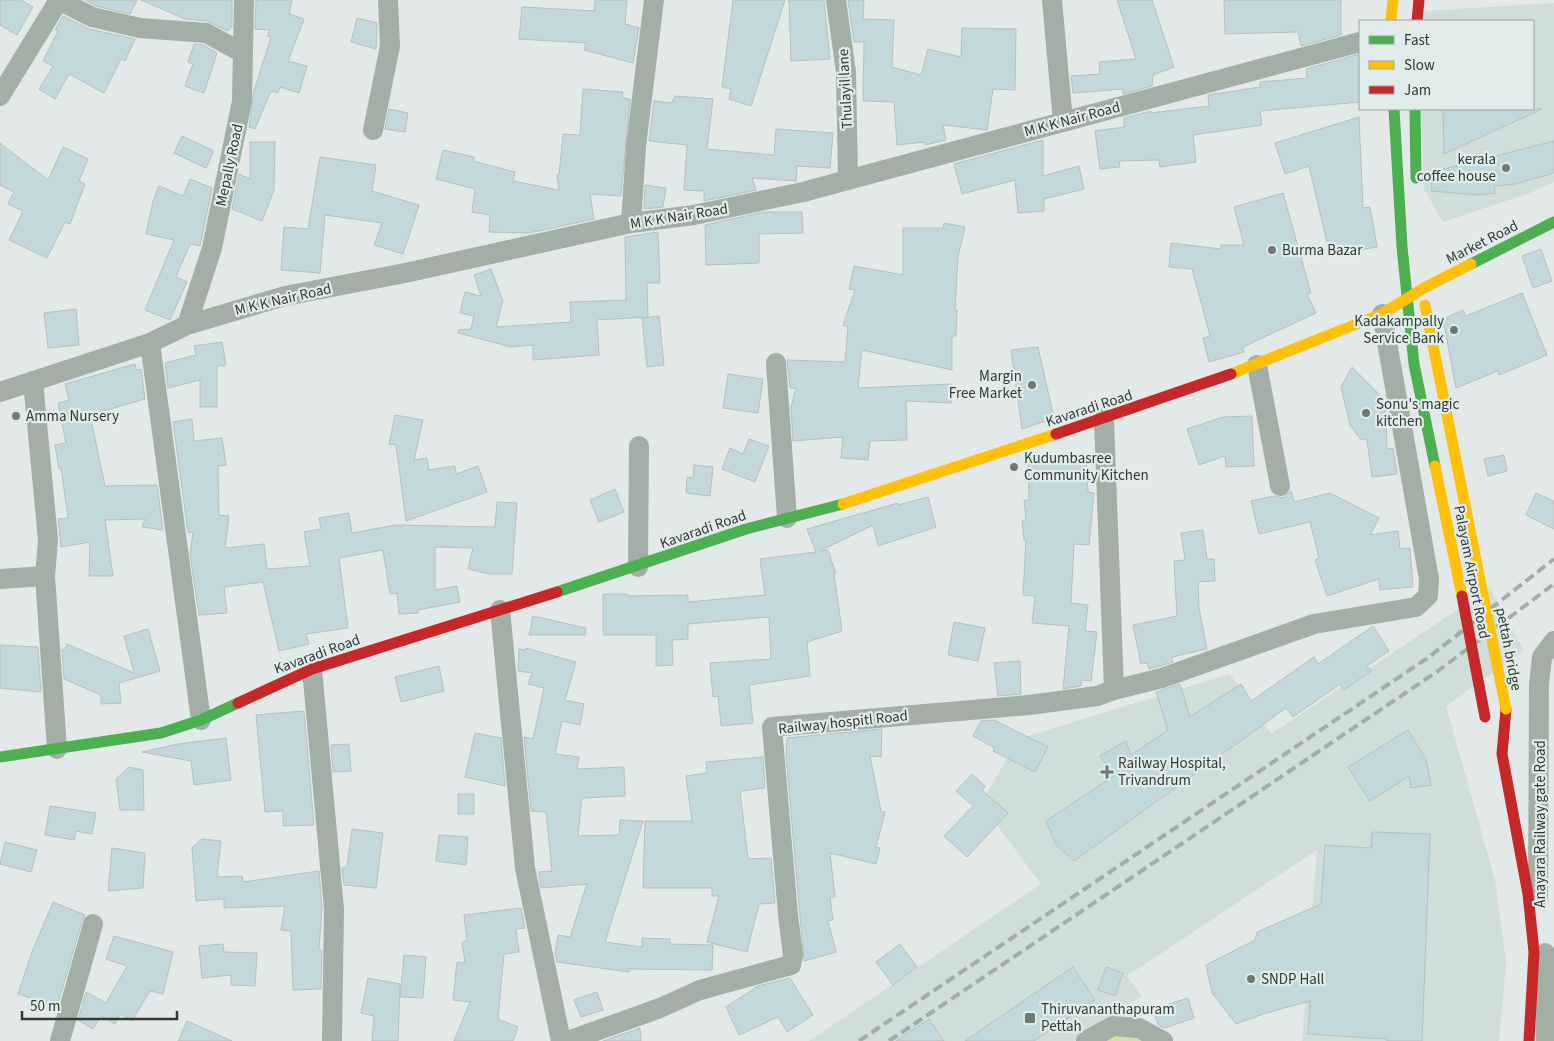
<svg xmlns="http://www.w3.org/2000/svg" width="1554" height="1041" viewBox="0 0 1554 1041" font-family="'Source Sans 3',sans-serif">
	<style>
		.built { fill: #cfdddb }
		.green { fill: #d1e0aa }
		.building { fill: #c2d8dd; stroke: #b9bebe }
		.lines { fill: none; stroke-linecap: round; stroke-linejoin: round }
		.street { stroke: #a2afa7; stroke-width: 20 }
		.fast { stroke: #4caf50; stroke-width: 11 }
		.slow { stroke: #ffc107; stroke-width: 11 }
		.jam { stroke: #c62828; stroke-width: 11 }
		.rail { stroke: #a3ada7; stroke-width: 4; stroke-dasharray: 10 5; stroke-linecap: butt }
		.slow-bridge { stroke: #ffc107; stroke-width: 11 }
		.jam-bridge { stroke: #c62828; stroke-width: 11 }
		.poi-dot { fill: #717776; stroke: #e0ecea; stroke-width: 2 }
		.labels { text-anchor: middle; stroke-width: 4.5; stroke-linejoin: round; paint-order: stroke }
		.street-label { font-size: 15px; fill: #343938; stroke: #e0ecea }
		.poi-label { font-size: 15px; fill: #343938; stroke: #e0ecea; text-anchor: start }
	</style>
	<rect width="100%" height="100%" fill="#e3e9e8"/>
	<path class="built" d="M1554,3v179l-24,11 -87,29 -19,-33 -3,-80h112v-88h-110v-10z
		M1490,588l34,63 -78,55 49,174 11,82 -7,79h-197l15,-191 -190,126 15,20 -68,45h-265l232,-157 -60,-80 37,-65 212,-65 41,60z"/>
	<path class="green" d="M1116,1031l36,10h-51z"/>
	<path class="building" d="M0,0h21l12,7 -16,28 -17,-10z
		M85,0h52l-7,14 -34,-8z
		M141,0h91v27l-4,4 -21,-10 -22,-2z
		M256,0h36l-3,14 15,5 -16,42 19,5 -8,27 -19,-6 -2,6 -7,-2 -16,38 -6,-2 5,-36 17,-54 -4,-1 3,-6 -15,-1z
		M595,0h32l-2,24 14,4 -6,35 -49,-13 2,-7 -67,-4 3,-32 72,4z
		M733,0h52l-34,106 -22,-7 2,-10 -9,-2z
		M789,0h35l6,59 -39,2z
		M848,0h16l-1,19 31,1 -2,47 29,8 7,-26 33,8 1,-29 54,1 -1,61 -22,-1 -6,41 -44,-5 3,15 -21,5v-3l-28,3 -3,-43 -31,-1 1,-59h-10z
		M1117,0h35l22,67 -21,8 -1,11 -29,8v-5l-50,4 -2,-17 29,-2 -1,-12 37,-3z
		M1224,0h117v35l-40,11 -3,-14 -73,2z
		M63,16l26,13 46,10 -10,22 -4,-2 -17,34 -35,-19 -14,25 -16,-10 14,-23 -10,-5 15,-30 -3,-1z
		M357,18l20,5 -1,26 -25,-7z
		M194,44l9,1 14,8 -13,40 -19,-7 8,-22 -5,-2z
		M1360,54v48l-100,9 2,14 -69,10 3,27 -36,5 -1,-7 -40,1 1,6 -20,2 -5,-38 29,-4v-9l27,-7v2l58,-7 -1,-11 52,-8v-5l47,-4 -1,-9z
		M583,89l40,3 -1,6 8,1 -9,97 -31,-2 4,25 -65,14 -40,-1 1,-17 -18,-3 3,-23 -39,-10 7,-29 31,7 -1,4 42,11 -2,9 46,9 -2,-15h2l4,-41 17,1z
		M675,96l38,3 -6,50 67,6 2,-26 57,4 -3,35 -33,-2 -1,15 -44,-3 4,12 -52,11v-10l-20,-1 3,-45 -38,-4 5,-40 17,2z
		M389,109l19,4 -3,19 -20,-3z
		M1443,109h99l-98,45z
		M1359,117l4,91 7,-1 7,40 -47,8 -21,-89 -24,8 -10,-31z
		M182,136l32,15 -8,17 -32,-15z
		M1043,140v36l36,-10 5,23 -40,10v12l-26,2 -3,-33 -53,14 -8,-30z
		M1554,141v32l-39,11 -21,2 1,7 -17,2 -47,-4 2,-19z
		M250,142h25l-1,48 -12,31 -30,-12 7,-35 11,5z
		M0,143l48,37 15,-33 25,12 -9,22 6,3 -15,40 -5,-2 -18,36 -38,-18 14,-29 -15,-7 6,-12 -14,-7z
		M320,157l56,8 -4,26 47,14 -16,49 -29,-9 8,-22 -57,-8 -5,58 -39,-3 3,-43 24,2z
		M190,179l22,9 -12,58 -10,-2 -14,33 11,5 -17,38 -25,-10 29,-70 -28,-6 7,-33 6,-15 24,10z
		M645,185l21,3 -3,19 -19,2z
		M1283,193l28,100 -4,1 9,19 -73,34 1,5 -35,10 -6,-24 7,-2 -18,-67 -23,-2 2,-24 50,6v-4h23l-10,-38z
		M764,212h38l1,21 -44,1v29l-53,2 -1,-40z
		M944,223l21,4 -7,29 -3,54h2l-1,26h-4v34l-90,-20 -4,38 94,-4 -1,19 -45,-2 1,39 -37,1 -2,19 -27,-2 2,-21 -50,4 -2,-34 5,-19h-6l-3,-28 58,2 3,-35 -5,-2 12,-35 -6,-1 5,-23 49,9v-47h40z
		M658,232l2,51h-13l1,34 -51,3 2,35 -66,5v-15l-22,2 -53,-14v-3l13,-1 3,-13 -14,-3 5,-21 16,4 -7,-21 17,-6 12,32 -7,26 75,-5 -1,-20 56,-2 -1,-63z
		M1541,249l11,32 -19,7 -11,-32z
		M1522,293l25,62 -48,20 -1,-4 -42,17 -13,-69 20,-9 3,6z
		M76,309l3,36 -31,3 -4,-35z
		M659,316l5,49 -17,2 -5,-49z
		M222,342l4,23 -9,1v41h-17v-27l-32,8 -3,-25 31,-8 -2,-9z
		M1038,347l16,71 -32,11 -11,-79z
		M135,364l1,6 5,-1 4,30 -55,16 15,71 52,-1 6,45 -21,-3 3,-8 -40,1 8,56h-24l1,-34 -29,5 -3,-28 10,-1 -7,-50 -2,1 -4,-24 11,-2 -8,-40 11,-3 -4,-16z
		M1352,367l33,33 2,49 6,-1 4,26 -25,3 -5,-37 -7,-1 -10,-14 -9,-38z
		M728,374l35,5 -5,34 -35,-5z
		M395,415l28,5 -9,40 13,-2 2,12 26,-4 1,8 22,-8 9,26 -81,29 -10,-76 -7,-1z
		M1252,416l2,50 -28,1 -1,-11 -26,9 -12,-36 36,-12z
		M192,419l2,22 28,-3 4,27 -8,1 1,49 10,1 -4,32 39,-4 3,25 43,-3 -6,-34 17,-3 -2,-11 30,-5 3,20 44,-8 99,2 2,-25 20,1 -5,71h-23l-21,-5 5,-21 -38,-1v43l22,-4 3,16 -42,8v3l-19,1 -2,-21 -7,1 -7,-44 -44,8 9,70 -42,6 3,10 -30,7 -16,-69 -39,5 3,26 -28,2 -9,-61 3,-21 -5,-1 -15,-110z
		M749,439l20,7 -14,36 -33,-13 8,-21 13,6z
		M1504,455l3,16 -19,5 -4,-17z
		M1086,458l2,34 6,1 -5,52 -15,-1 -3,59 17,2 -3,26 12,1 -6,49 -9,-1 -1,6 -18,3 6,-63 -37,-3 3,-27 -12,-1 3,-55h-2l-2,-19 4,-1 -2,-20h5l-1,-40z
		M694,465l19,2 -3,29 -24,-3 1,-16 6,1z
		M615,489l9,23 -25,10 -9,-22z
		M1291,491l3,11 36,-9 49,25 -9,17 28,-4 2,18 10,-1 3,39 -33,3 -1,-11 -52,17 -12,-36 4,-2 -9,-36 -51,12 -8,-33 23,-5 9,2z
		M1536,493l18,8v28l-28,-14z
		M928,497l8,30 -58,19 -5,-21 -53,26 8,-1 8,24h-2l8,57 -35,11 3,34 -61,9 4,38 -32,3 -3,-30 -5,1 -3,-34 61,-4 -2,-42 -81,7v15l-16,1 1,25 -17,1v-31h-53v-41h24v2l61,-1v7l77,-7 -5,-36 56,-7 -9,-23 91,-26v2z
		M1203,530l4,29h7l1,22 -17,1 1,26 8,41 -35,8 1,5 -24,7 -2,-6 -6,1 -8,-39 44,-9 -3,-55 11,-1 -4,-27z
		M533,616l53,12 -1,7h-56z
		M954,622l31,6 -7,33 -30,-6z
		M1373,626l16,25 -22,15 4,5 -27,19 -4,-6 -47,33 -7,-9 -212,153 -18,-16 -10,-24 68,-45 -14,-20 26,-15 5,14 37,-25 -12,-38 24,-8 10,33 51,-33 10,17 63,-44 4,7z
		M148,629l12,42 -41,12 2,20 -20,1v-9l-37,-16 -2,-30 3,1 2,-6 67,29 -10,-37z
		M0,645l38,2 3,45 -41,-4z
		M526,648l50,14 -11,38 19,4 -4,21 -18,-4 -7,33 24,3 -2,12 47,-2 1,29 -43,2 -4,38 41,-1 1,-15 23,1 -38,121 37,5v-9l28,1v5l43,1 -1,25 -83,-1v3l-72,-10 -2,-8 3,-19 12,2 17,-53 -46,4 -2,-16 13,-1 -6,-59 -15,-1 -7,-74 9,2 11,-51 -16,-4 4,-11 -14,-2 1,-22 7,1z
		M1020,661l1,33 -23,2 -4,-33z
		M439,666l5,25 -43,11 -6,-25z
		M304,711l10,114 -31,1v-15l-18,1 -9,-97z
		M994,720l54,27 -13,25 -42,-21 2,-3 -22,-12 8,-15z
		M882,729l-1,28 -11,-1 11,55 4,1 -9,35 4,1 -4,16 -46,-11 5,44 -5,1 3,22 -5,1 8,31 -32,9 -18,-206 1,-17z
		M1408,730l18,29 5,26 -20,3 -2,-12 -39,25 -22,-34z
		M475,733l26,5 4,48 -40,-9z
		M226,738l5,42 -37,5 -3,-24 -49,-9 36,-8z
		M349,744l2,27 -18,1 -2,-27z
		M763,757l2,31 -25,3 8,68 23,-1 4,45 -16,1 -12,48 -40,-10 12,-46h-7v-8h-69l2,-67h47l-6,-45 21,-3 -1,-11z
		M129,767l14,3 1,40h-24l-4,-31z
		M972,774l13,12 -3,4 26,23 -41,44 -23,-21 29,-30 -17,-15z
		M458,794h16v20h-16z
		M50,806l46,7 -4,21 -16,-3 -2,9 -29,-5z
		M352,829l31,4 -7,55 -32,-3 -2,-17 5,-1z
		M1372,832l58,2 -8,207h-36l1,-2 -79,-5 2,-33 -47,13 -27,10 -24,-31 -6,-28 49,-25 2,-8 64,-28 4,-59 46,3z
		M439,835l29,2 -2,28 -30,-4z
		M202,839l19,2 -4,36 25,-1 1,6 76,-11 3,38 -3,40 3,1 -1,39 -28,1 -2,-59 -10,-1 4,-24 -61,2v-9l-28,2 -4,-53z
		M5,842l32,8 -6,22 -31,-8z
		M112,848l33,5 -2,35 -35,3z
		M53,902l32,13 -3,6 -25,86 -39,-13 14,-42z
		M521,908l4,20 -9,1 3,23 -15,2 -6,65 20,8 -5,14h-59l16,-39 -17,-2 4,-38 8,1 -3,-21 5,-1 -3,-26z
		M114,936l59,16 -10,42 -13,-3 -18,30 -12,-7 -5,10 -14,-8 -8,13 -15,-9 8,-28 20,11 21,-37 -21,-7z
		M223,944l1,8 33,1 -2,33 -24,-1v-10l-29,3 -3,-32z
		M900,944l17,23 -24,18 -17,-23z
		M404,955l22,2 -3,41 -23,-1z
		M1073,967l22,33 -61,41h-69z
		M1106,967l17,6 -8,23 -17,-6z
		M368,978l32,6 -2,57h-26l2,-25 -13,-3z
		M790,978l23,37 -26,17 -9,-15 -39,18 -13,-28 32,-21z
		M597,992l6,18 -22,7 -7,-17z
		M1188,998l6,20 -29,10 -7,-3 -5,-16z
		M929,1019l15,22h-48z
		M187,1021l45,20h-54z
		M640,1028l1,13h-38z"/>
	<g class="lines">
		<path class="street" d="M59,0l33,17 48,11 66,5 37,20
			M836,0l10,72 2,107
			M1052,0l11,122
			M0,96l59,-96
			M373,130l17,-84 -2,-46
			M631,223l5,-77 18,-146
			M187,325l25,-77 30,-147 2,-101
			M150,343l51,377
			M776,363l11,155
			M1257,365l23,121
			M33,381l15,159 -3,36 12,173
			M0,392l150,-49 37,-18 98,-29 120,-23 226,-50 63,-8 109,-23 557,-150
			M638,567l1,-121
			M0,579l45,-3
			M500,610l25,258 36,173
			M312,669l22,240 -2,132
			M1114,690l48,-12 152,-54 102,-17 12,-11 1,-17 -47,-265
			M1538,897l1,-213 3,-27 12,-16
			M1545,953l1,88
			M60,1041l33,-117
			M568,1041l92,-33 40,-18 91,-25 2,-10 -5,-40 -16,-188 257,-22 68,-9 17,-6 -10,-271
			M1086,1041l27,-15 26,2 24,13"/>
		<path class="fast" d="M1394,109l8,138 12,117 21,102
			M1415,109l1,69
			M1471,264l83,-42
			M557,592l189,-63 97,-25
			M0,757l161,-24 40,-13 37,-17"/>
		<path class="slow" d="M1391,21l2,-21
			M1425,305l58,290
			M1231,374l151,-60 42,-26 47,-24
			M1435,466l27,130
			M843,504l213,-70"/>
		<path class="jam" d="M1417,21l2,-21
			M1056,434l175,-60
			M238,703l74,-34 245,-77
			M1506,709l-4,45 26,140 6,58 -5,89"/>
		<path class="rail" d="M859,1041l570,-384 125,-98
			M889,1041l549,-370 116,-87"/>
		<path class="slow-bridge" d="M1483,595l23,114"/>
		<path class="jam-bridge" d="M1462,596l23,121"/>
	</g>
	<g class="poi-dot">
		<circle cx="1506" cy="168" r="5"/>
		<circle cx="1272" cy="250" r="5"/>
		<circle cx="1454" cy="330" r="5"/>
		<circle cx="1032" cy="385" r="5"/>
		<circle cx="1366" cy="413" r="5"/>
		<circle cx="16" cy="416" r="5"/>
		<circle cx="1014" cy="467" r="5"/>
		<path d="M1104.5 764.5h5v5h5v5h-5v5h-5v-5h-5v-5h5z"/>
		<circle cx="1251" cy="979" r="5"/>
		<rect x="1024" y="1012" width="12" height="12" rx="2.5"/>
	</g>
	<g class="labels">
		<g class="street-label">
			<text transform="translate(845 89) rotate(-93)" y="5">Thulayil lane</text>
			<text transform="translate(1072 119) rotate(-15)" y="5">M K K Nair Road</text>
			<text transform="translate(229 165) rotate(-78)" y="5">Mepally Road</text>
			<text transform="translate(679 216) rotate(-9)" y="5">M K K Nair Road</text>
			<text transform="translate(1482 242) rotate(-27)" y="5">Market Road</text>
			<text transform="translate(283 299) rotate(-13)" y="5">M K K Nair Road</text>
			<text transform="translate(1089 408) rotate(-18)" y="5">Kavaradi Road</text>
			<text transform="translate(703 529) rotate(-19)" y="5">Kavaradi Road</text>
			<text transform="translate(1472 572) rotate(79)" y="5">Palayam Airport Road</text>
			<text transform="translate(1509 649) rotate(79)" y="5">pettah bridge</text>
			<text transform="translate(317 654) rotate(-20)" y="5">Kavaradi Road</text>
			<text transform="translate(843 722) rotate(-6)" y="5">Railway hospitl Road</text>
			<text transform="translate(1540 824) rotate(-90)" y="5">Anayara Railway gate Road</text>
		</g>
		<g class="poi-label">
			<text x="1496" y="164" text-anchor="end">kerala<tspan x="1496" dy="17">coffee house</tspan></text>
			<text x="1282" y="255">Burma Bazar</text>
			<text x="1444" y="326" text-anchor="end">Kadakampally<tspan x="1444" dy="17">Service Bank</tspan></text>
			<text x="1022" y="381" text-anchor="end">Margin<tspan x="1022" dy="17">Free Market</tspan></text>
			<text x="1376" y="409">Sonu's magic<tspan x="1376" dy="17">kitchen</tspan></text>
			<text x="26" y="421">Amma Nursery</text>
			<text x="1024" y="463">Kudumbasree<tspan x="1024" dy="17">Community Kitchen</tspan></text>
			<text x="1118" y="768">Railway Hospital,<tspan x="1118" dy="17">Trivandrum</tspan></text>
			<text x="1261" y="984">SNDP Hall</text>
			<text x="1041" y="1014">Thiruvananthapuram<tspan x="1041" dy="17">Pettah</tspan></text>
		</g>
	</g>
	<rect x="1359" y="20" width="175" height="90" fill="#e0ecea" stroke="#9ba4a3"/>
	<rect x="1369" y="36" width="25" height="8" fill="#4caf50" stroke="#9ba4a3"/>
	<text x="1404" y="45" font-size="15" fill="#343938">Fast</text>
	<rect x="1369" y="61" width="25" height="8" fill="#ffc107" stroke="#9ba4a3"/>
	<text x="1404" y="70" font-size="15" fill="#343938">Slow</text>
	<rect x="1369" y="86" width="25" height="8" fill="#c62828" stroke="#9ba4a3"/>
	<text x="1404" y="95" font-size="15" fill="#343938">Jam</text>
	<path d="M22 1011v8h155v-8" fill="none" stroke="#343938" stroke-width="2.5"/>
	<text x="30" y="1011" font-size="15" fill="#343938" stroke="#e0ecea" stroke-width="4" paint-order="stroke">50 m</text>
</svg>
